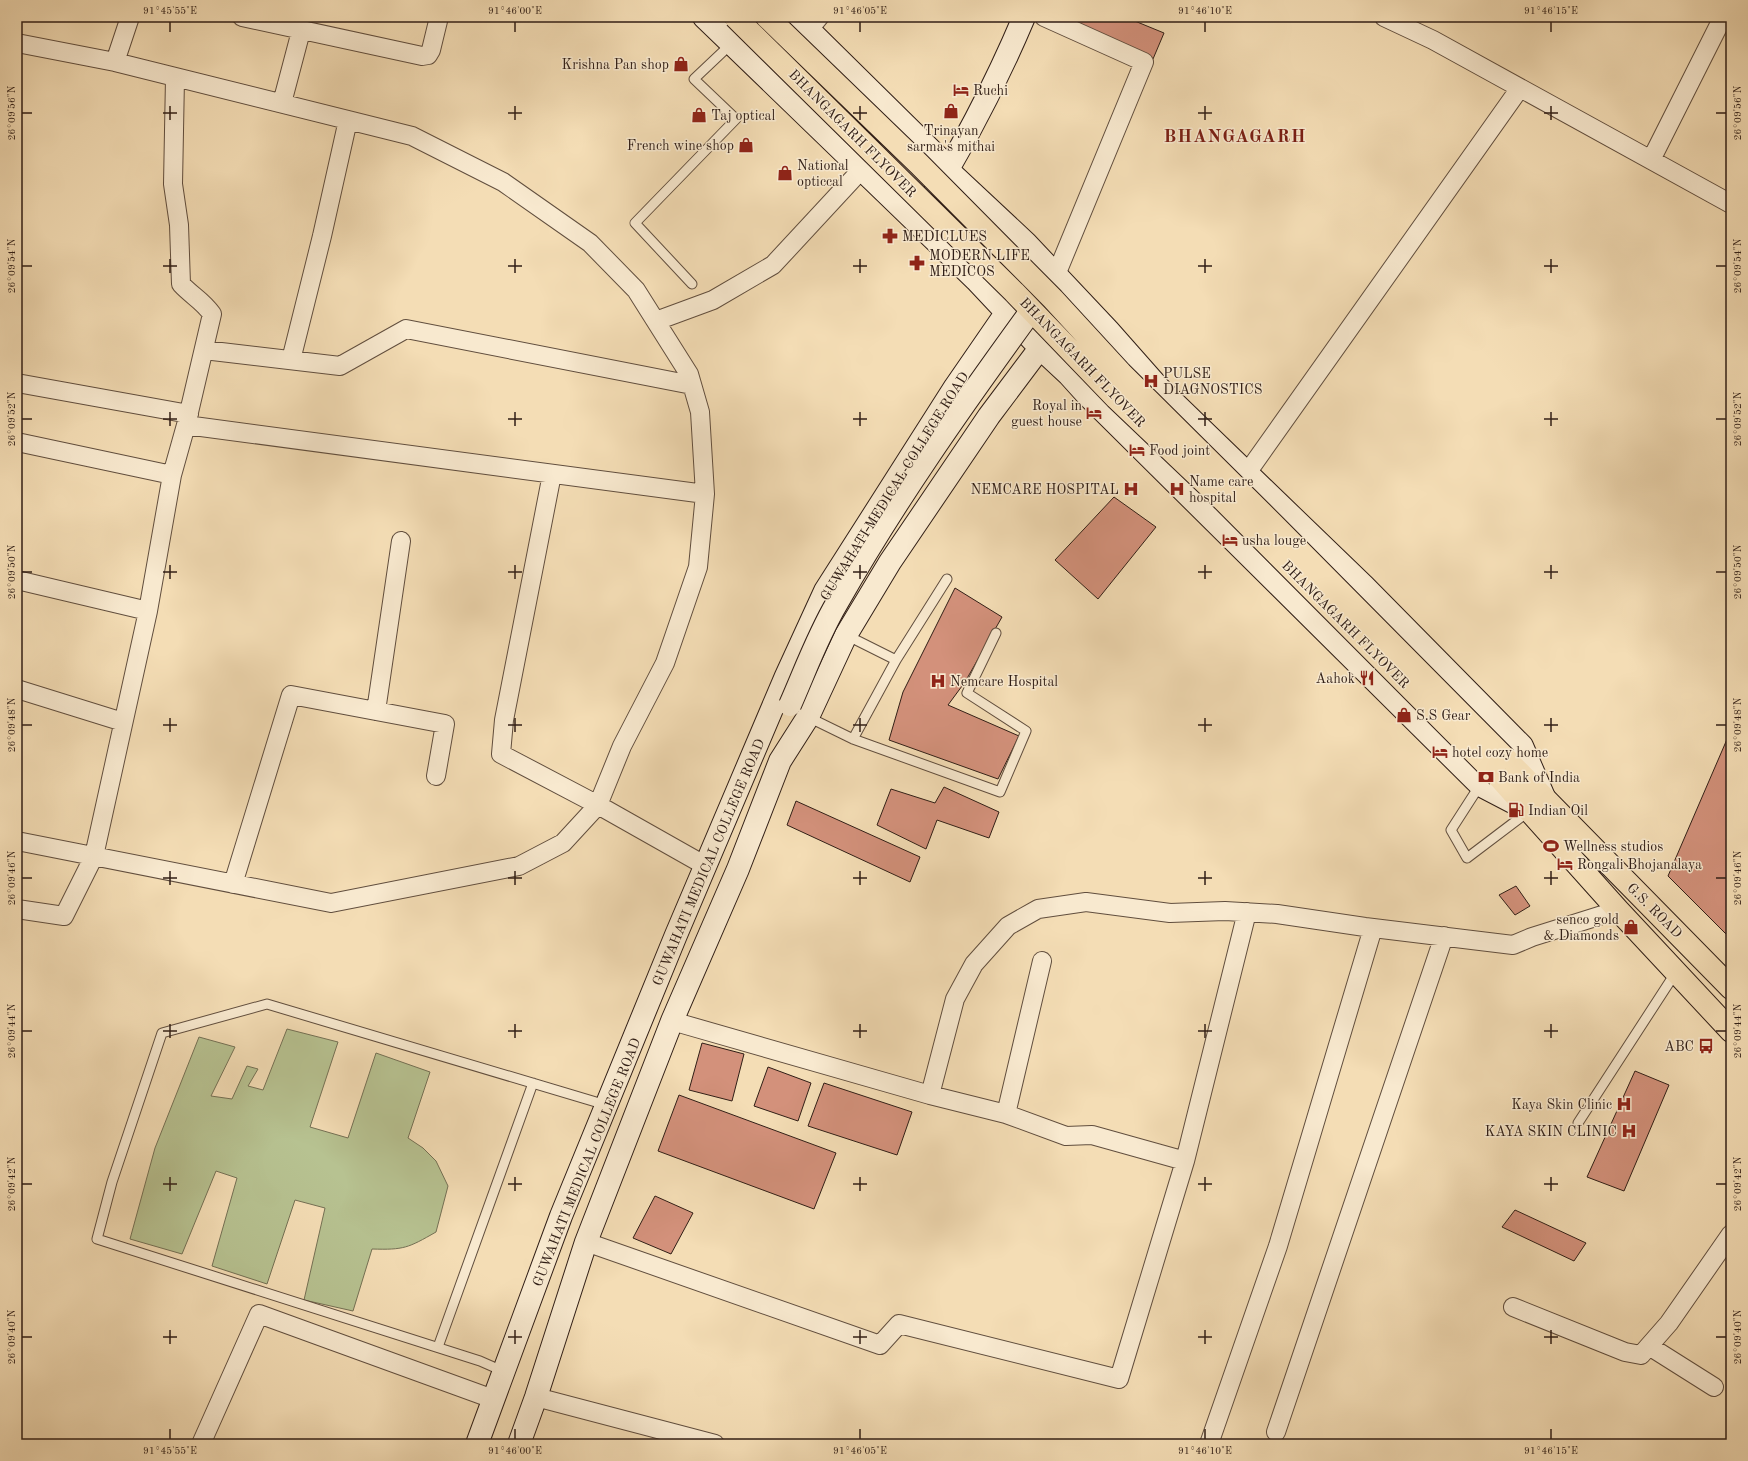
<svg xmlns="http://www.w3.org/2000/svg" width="1748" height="1461" viewBox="0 0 1748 1461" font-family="'Old Standard TT',serif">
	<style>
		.green { fill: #b7c291; stroke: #747054 }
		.building { fill: #d3917b; stroke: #301e16 }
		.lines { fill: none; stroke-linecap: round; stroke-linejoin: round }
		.lane-casing { stroke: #614e3e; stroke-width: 11 }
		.street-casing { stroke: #614e3e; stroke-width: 20 }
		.secondary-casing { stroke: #301e16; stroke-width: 24 }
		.primary-casing { stroke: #301e16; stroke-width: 24 }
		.lane { stroke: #f8e9cf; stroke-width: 9 }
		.street { stroke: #f8e9cf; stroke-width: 18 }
		.secondary { stroke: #f8e9cf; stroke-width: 22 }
		.primary { stroke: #f4ddb5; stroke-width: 22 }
		.secondary-bridge-casing { stroke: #301e16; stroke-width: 24; stroke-linecap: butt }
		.primary-bridge-casing { stroke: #301e16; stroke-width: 24; stroke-linecap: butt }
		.secondary-bridge { stroke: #f8e9cf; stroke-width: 22 }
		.primary-bridge { stroke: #f4ddb5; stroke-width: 22 }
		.ticks { fill: none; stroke: #301e16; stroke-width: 1.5 }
		.labels { text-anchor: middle; stroke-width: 3; stroke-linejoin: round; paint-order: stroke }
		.poi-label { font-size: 14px; fill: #301e16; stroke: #f8e9cf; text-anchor: start }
		.street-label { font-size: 14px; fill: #301e16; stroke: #f8e9cf }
		.district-label { font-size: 18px; font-weight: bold; letter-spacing: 1px; fill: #7a1f14; stroke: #f8e9cf }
		.neatline { fill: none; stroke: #301e16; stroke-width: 1.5 }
		.ticks-label { font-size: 10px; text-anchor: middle; fill: #301e16 }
	</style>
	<rect width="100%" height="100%" fill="#f4ddb5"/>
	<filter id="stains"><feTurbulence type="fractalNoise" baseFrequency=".005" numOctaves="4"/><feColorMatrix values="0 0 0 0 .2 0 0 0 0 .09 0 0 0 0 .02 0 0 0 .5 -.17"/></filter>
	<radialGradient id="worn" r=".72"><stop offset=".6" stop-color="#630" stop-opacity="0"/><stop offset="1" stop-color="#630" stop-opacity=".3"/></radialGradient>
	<path class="green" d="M287,1029l51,13 -28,85 38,11 28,-85 54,19 -22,66 15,10 13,13 12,25 -12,46c-28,16 -32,18 -64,17l-19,62 -49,-11 21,-92 -30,-8 -28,84 -55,-18 25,-88 -21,-7 -34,83 -52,-15 25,-91 44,-111 36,10 -24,49 21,3 15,-33 11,3 -10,17 15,4z"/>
	<path class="building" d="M1052,17h73l39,16 -11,26z
		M1114,497l42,30 -58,72 -43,-39z
		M955,588l47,29 -37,65 -17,23 71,31 -21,43 -109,-39 14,-48z
		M1731,730v209l-63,-63z
		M944,787l55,25 -10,26 -52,-18 -11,29 -49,-24 14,-36 44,14z
		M796,801l124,56 -10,25 -123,-57z
		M1516,886l14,20 -15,9 -16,-20z
		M702,1043l42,11 -12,47 -43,-11z
		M768,1067l43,16 -13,38 -44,-15z
		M1635,1071l34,14 -45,106 -37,-14z
		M824,1083l88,29 -15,43 -89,-29z
		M679,1095l157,58 -22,56 -156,-58z
		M655,1196l38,17 -22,41 -38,-16z
		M1515,1210l71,33 -12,18 -72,-34z"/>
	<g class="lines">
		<defs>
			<path id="lane" d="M812,33l13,-16
				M692,284l-57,-61 101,-104 -42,-40 37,-35
				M846,635l50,25 51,-81
				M808,717l45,22 147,53 26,-61 -59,-38 29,-60
				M853,739l43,-79
				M1480,785l-29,45 16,28 62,-47
				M1578,1123l98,-151
				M438,1347l95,-264
				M505,1372l-25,-11 -383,-122 15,-57 50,-149 105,-29 339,101"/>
			<path id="street" d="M242,17l180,39 6,-1 3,-5 8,-33
				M1044,17l100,45 -88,213
				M1384,17l49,23 298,164
				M17,43l98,19 297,74 91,46 87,61 46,47 53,84 11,38 5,82 -7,73 -33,96 -43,83 -24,59 -97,-51 3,-34 48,-246
				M115,62l15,-45
				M175,78l-2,106 6,41 2,59c11,12 21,16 31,30l-26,111
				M282,103l19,-72
				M1651,160l72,-143
				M656,321l57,-21 60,-35 89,-96
				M204,350l136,16 66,-37 286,56
				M291,360l31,-124 26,-116
				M17,383l172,31
				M17,442l155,33 14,-50 519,69
				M1247,473l273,-385
				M17,580l131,31 -54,245 -30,60 -47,-7
				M148,611l24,-136
				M17,689l106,33
				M376,711l25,-170
				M17,841l314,62 188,-37 44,-23 35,-38 108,61
				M233,884l58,-189 154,29 -9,52
				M672,1021l258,74 76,19 60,22 26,-1 93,26
				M930,1095l25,-96 19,-35 34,-38 30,-17 48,-7 84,11 55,-2 52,3 88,13 148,18 19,-8 86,-27
				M1006,1114l36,-153
				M586,1242l294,103 19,-21 220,55 66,-218 62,-249
				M1513,1307l112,45 16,3 28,-32 62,-89
				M1649,1346l65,41
				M536,1397l179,47
				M1276,1432l168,-496
				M201,1444l58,-130 234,85
				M1209,1444l69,-198 95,-318"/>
			<path id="secondary" d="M704,17l272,263 64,68 29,27 19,21 392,389 48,25
				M796,17l143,141 10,13 77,72 82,87 53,60 204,197 157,159 22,51
				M917,221c41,-65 77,-133 107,-204
				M477,1444l84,-228 115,-281 110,-259 39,-85 130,-204 51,-74
				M519,1444l17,-47 50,-155 86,-221 66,-152 42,-108 28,-44 38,-82 44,-73 99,-146 51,-68"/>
			<path id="primary" d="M1505,758l226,230
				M1498,776l120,134 113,121"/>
		</defs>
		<use href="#lane" class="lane-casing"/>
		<use href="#street" class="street-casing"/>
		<use href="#secondary" class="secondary-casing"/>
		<use href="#primary" class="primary-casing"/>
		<use href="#lane" class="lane"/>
		<use href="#street" class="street"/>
		<use href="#secondary" class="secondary"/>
		<use href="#primary" class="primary"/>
		<defs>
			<path id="secondary-bridge" d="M790,705c15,-34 28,-70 47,-102 57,-101 125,-197 194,-292"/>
			<path id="primary-bridge" d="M735,17l279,275 102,106 103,98 279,280
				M767,17l152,147 134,135 68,74 154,153 230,232"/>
		</defs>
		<use href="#secondary-bridge" class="secondary-bridge-casing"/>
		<use href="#primary-bridge" class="primary-bridge-casing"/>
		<use href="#secondary-bridge" class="secondary-bridge"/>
		<use href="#primary-bridge" class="primary-bridge"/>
	</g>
	<path class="ticks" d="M170,22v10M515,22v10M860,22v10M1205,22v10M1551,22v10M170,106v14M515,106v14M860,106v14M1205,106v14M1551,106v14M22,113h10M163,113h14M508,113h14M853,113h14M1198,113h14M1544,113h14M1716,113h10M170,259v14M515,259v14M860,259v14M1205,259v14M1551,259v14M22,266h10M163,266h14M508,266h14M853,266h14M1198,266h14M1544,266h14M1716,266h10M170,412v14M515,412v14M860,412v14M1205,412v14M1551,412v14M22,419h10M163,419h14M508,419h14M853,419h14M1198,419h14M1544,419h14M1716,419h10M170,565v14M515,565v14M860,565v14M1205,565v14M1551,565v14M22,572h10M163,572h14M508,572h14M853,572h14M1198,572h14M1544,572h14M1716,572h10M170,718v14M515,718v14M860,718v14M1205,718v14M1551,718v14M22,725h10M163,725h14M508,725h14M853,725h14M1198,725h14M1544,725h14M1716,725h10M170,871v14M515,871v14M860,871v14M1205,871v14M1551,871v14M22,878h10M163,878h14M508,878h14M853,878h14M1198,878h14M1544,878h14M1716,878h10M170,1024v14M515,1024v14M860,1024v14M1205,1024v14M1551,1024v14M22,1031h10M163,1031h14M508,1031h14M853,1031h14M1198,1031h14M1544,1031h14M1716,1031h10M170,1177v14M515,1177v14M860,1177v14M1205,1177v14M1551,1177v14M22,1184h10M163,1184h14M508,1184h14M853,1184h14M1198,1184h14M1544,1184h14M1716,1184h10M170,1330v14M515,1330v14M860,1330v14M1205,1330v14M1551,1330v14M22,1337h10M163,1337h14M508,1337h14M853,1337h14M1198,1337h14M1544,1337h14M1716,1337h10M170,1429v10M515,1429v10M860,1429v10M1205,1429v10M1551,1429v10"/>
	<defs>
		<symbol id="shop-bare" viewBox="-9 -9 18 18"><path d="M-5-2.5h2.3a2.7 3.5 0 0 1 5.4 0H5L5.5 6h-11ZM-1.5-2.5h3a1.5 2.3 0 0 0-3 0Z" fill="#8f2418" stroke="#f8e9cf" stroke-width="2.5" paint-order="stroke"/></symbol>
		<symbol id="hotel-bare" viewBox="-9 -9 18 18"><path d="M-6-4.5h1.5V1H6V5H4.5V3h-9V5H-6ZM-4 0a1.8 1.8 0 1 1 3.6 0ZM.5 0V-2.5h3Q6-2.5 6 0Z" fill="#8f2418" stroke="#f8e9cf" stroke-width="2.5" paint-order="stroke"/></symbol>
		<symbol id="pharmacy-bare" viewBox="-9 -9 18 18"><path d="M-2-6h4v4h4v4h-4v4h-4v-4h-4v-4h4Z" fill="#8f2418" stroke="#f8e9cf" stroke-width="2.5" paint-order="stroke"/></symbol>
		<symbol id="hospital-bare" viewBox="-9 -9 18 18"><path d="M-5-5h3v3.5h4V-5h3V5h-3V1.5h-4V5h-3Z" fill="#8f2418" stroke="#f8e9cf" stroke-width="2.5" paint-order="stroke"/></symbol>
		<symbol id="restaurant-bare" viewBox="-9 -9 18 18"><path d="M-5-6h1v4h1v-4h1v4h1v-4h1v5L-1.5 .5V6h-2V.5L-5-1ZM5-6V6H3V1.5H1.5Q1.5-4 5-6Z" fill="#8f2418" stroke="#f8e9cf" stroke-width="2.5" paint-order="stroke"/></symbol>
		<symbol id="bank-bare" viewBox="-9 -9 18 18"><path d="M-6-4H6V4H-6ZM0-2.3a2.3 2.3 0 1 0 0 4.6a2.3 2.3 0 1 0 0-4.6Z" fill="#8f2418" stroke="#f8e9cf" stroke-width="2.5" paint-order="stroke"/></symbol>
		<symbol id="fuel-bare" viewBox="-9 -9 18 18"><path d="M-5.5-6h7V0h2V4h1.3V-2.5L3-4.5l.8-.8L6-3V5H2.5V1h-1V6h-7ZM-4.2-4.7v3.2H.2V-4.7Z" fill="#8f2418" stroke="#f8e9cf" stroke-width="2.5" paint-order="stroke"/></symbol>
		<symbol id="stadium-bare" viewBox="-9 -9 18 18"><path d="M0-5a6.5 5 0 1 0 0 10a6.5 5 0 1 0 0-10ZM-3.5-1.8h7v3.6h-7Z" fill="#8f2418" stroke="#f8e9cf" stroke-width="2.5" paint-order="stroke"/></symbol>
		<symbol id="bus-bare" viewBox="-9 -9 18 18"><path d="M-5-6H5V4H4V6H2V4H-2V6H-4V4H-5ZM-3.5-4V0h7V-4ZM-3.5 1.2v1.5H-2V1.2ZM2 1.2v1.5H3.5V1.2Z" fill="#8f2418" stroke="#f8e9cf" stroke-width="2.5" paint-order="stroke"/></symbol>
	</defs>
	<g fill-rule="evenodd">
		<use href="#shop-bare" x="670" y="53" width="22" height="22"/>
		<use href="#hotel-bare" x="950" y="79" width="22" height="22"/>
		<use href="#shop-bare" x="940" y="100" width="22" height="22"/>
		<use href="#shop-bare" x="688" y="104" width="22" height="22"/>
		<use href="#shop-bare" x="735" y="134" width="22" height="22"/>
		<use href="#shop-bare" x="774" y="162" width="22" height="22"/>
		<use href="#pharmacy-bare" x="879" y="225" width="22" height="22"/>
		<use href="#pharmacy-bare" x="906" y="252" width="22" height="22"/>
		<use href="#hospital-bare" x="1140" y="370" width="22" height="22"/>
		<use href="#hotel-bare" x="1083" y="402" width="22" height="22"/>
		<use href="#hotel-bare" x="1126" y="439" width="22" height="22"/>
		<use href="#hospital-bare" x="1120" y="478" width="22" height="22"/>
		<use href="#hospital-bare" x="1166" y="478" width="22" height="22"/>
		<use href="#hotel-bare" x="1219" y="529" width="22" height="22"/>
		<use href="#restaurant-bare" x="1356" y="667" width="22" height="22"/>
		<use href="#hospital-bare" x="927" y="670" width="22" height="22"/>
		<use href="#shop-bare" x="1393" y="704" width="22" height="22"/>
		<use href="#hotel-bare" x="1429" y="741" width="22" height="22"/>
		<use href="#bank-bare" x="1475" y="766" width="22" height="22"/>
		<use href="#fuel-bare" x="1505" y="799" width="22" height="22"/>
		<use href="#stadium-bare" x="1540" y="835" width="22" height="22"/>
		<use href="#hotel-bare" x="1554" y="853" width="22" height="22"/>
		<use href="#shop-bare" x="1620" y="916" width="22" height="22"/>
		<use href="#bus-bare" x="1695" y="1035" width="22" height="22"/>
		<use href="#hospital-bare" x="1613" y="1093" width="22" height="22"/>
		<use href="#hospital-bare" x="1618" y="1120" width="22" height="22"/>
	</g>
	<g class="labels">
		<g class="poi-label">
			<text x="669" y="69" text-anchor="end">Krishna Pan shop</text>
			<text x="973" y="95">Ruchi</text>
			<text x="711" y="120">Taj optical</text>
			<text x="951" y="135" text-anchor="middle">Trinayan<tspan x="951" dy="16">sarma's mithai</tspan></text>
			<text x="734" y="150" text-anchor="end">French wine shop</text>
			<text x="797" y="170">National<tspan x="797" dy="16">opticcal</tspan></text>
			<text x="902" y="241">MEDICLUES</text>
			<text x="929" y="260">MODERN LIFE<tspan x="929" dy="16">MEDICOS</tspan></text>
			<text x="1163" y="378">PULSE<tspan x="1163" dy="16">DIAGNOSTICS</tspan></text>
			<text x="1082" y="410" text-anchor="end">Royal in<tspan x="1082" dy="16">guest house</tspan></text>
			<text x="1149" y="455">Food joint</text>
			<text x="1189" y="486">Name care<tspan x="1189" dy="16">hospital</tspan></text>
			<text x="1119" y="494" text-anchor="end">NEMCARE HOSPITAL</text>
			<text x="1242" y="545">usha louge</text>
			<text x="1355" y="683" text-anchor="end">Aahok</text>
			<text x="950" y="686">Nemcare Hospital</text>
			<text x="1416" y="720">S.S Gear</text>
			<text x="1452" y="757">hotel cozy home</text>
			<text x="1498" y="782">Bank of India</text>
			<text x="1528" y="815">Indian Oil</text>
			<text x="1563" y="851">Wellness studios</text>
			<text x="1577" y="869">Rongali Bhojanalaya</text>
			<text x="1619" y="924" text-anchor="end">senco gold<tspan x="1619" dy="16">&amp; Diamonds</tspan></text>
			<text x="1694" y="1051" text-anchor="end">ABC</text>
			<text x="1612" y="1109" text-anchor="end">Kaya Skin Clinic</text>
			<text x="1617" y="1136" text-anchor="end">KAYA SKIN CLINIC</text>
		</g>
		<g class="street-label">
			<text transform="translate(853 133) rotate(45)" y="5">BHANGAGARH FLYOVER</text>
			<text transform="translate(1083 362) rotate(46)" y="5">BHANGAGARH FLYOVER</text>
			<text transform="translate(894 486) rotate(-58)" y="5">GUWAHATI MEDICAL COLLEGE ROAD</text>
			<text transform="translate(1346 624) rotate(45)" y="5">BHANGAGARH FLYOVER</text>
			<text transform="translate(708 862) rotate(-67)" y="5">GUWAHATI MEDICAL COLLEGE ROAD</text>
			<text transform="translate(1655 910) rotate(45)" y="5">G.S. ROAD</text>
			<text transform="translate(586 1162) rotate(-68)" y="5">GUWAHATI MEDICAL COLLEGE ROAD</text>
		</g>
		<g class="district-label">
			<text x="1235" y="142">BHANGAGARH</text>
		</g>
	</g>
	<rect width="1748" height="1461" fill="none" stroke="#f4ddb5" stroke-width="44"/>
	<rect x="22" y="22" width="1704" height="1417" class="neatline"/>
	<g class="ticks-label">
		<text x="170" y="14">91°45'55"E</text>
		<text x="515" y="14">91°46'00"E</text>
		<text x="860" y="14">91°46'05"E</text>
		<text x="1205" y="14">91°46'10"E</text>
		<text x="1551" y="14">91°46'15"E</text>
		<text transform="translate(11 113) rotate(-90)" y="4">26°09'56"N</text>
		<text transform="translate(1737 113) rotate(-90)" y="4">26°09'56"N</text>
		<text transform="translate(11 266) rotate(-90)" y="4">26°09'54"N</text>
		<text transform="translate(1737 266) rotate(-90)" y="4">26°09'54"N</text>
		<text transform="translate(11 419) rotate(-90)" y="4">26°09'52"N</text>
		<text transform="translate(1737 419) rotate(-90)" y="4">26°09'52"N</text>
		<text transform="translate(11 572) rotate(-90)" y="4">26°09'50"N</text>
		<text transform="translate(1737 572) rotate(-90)" y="4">26°09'50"N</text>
		<text transform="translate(11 725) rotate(-90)" y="4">26°09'48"N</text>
		<text transform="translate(1737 725) rotate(-90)" y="4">26°09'48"N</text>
		<text transform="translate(11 878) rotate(-90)" y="4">26°09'46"N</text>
		<text transform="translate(1737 878) rotate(-90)" y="4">26°09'46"N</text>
		<text transform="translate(11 1031) rotate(-90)" y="4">26°09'44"N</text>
		<text transform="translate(1737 1031) rotate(-90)" y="4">26°09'44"N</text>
		<text transform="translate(11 1184) rotate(-90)" y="4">26°09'42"N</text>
		<text transform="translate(1737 1184) rotate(-90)" y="4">26°09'42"N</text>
		<text transform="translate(11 1337) rotate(-90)" y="4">26°09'40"N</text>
		<text transform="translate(1737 1337) rotate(-90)" y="4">26°09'40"N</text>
		<text x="170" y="1454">91°45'55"E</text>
		<text x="515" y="1454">91°46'00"E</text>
		<text x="860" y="1454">91°46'05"E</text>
		<text x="1205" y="1454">91°46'10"E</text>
		<text x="1551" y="1454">91°46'15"E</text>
	</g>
	<rect width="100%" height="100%" filter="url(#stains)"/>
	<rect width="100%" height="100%" fill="url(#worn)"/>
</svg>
